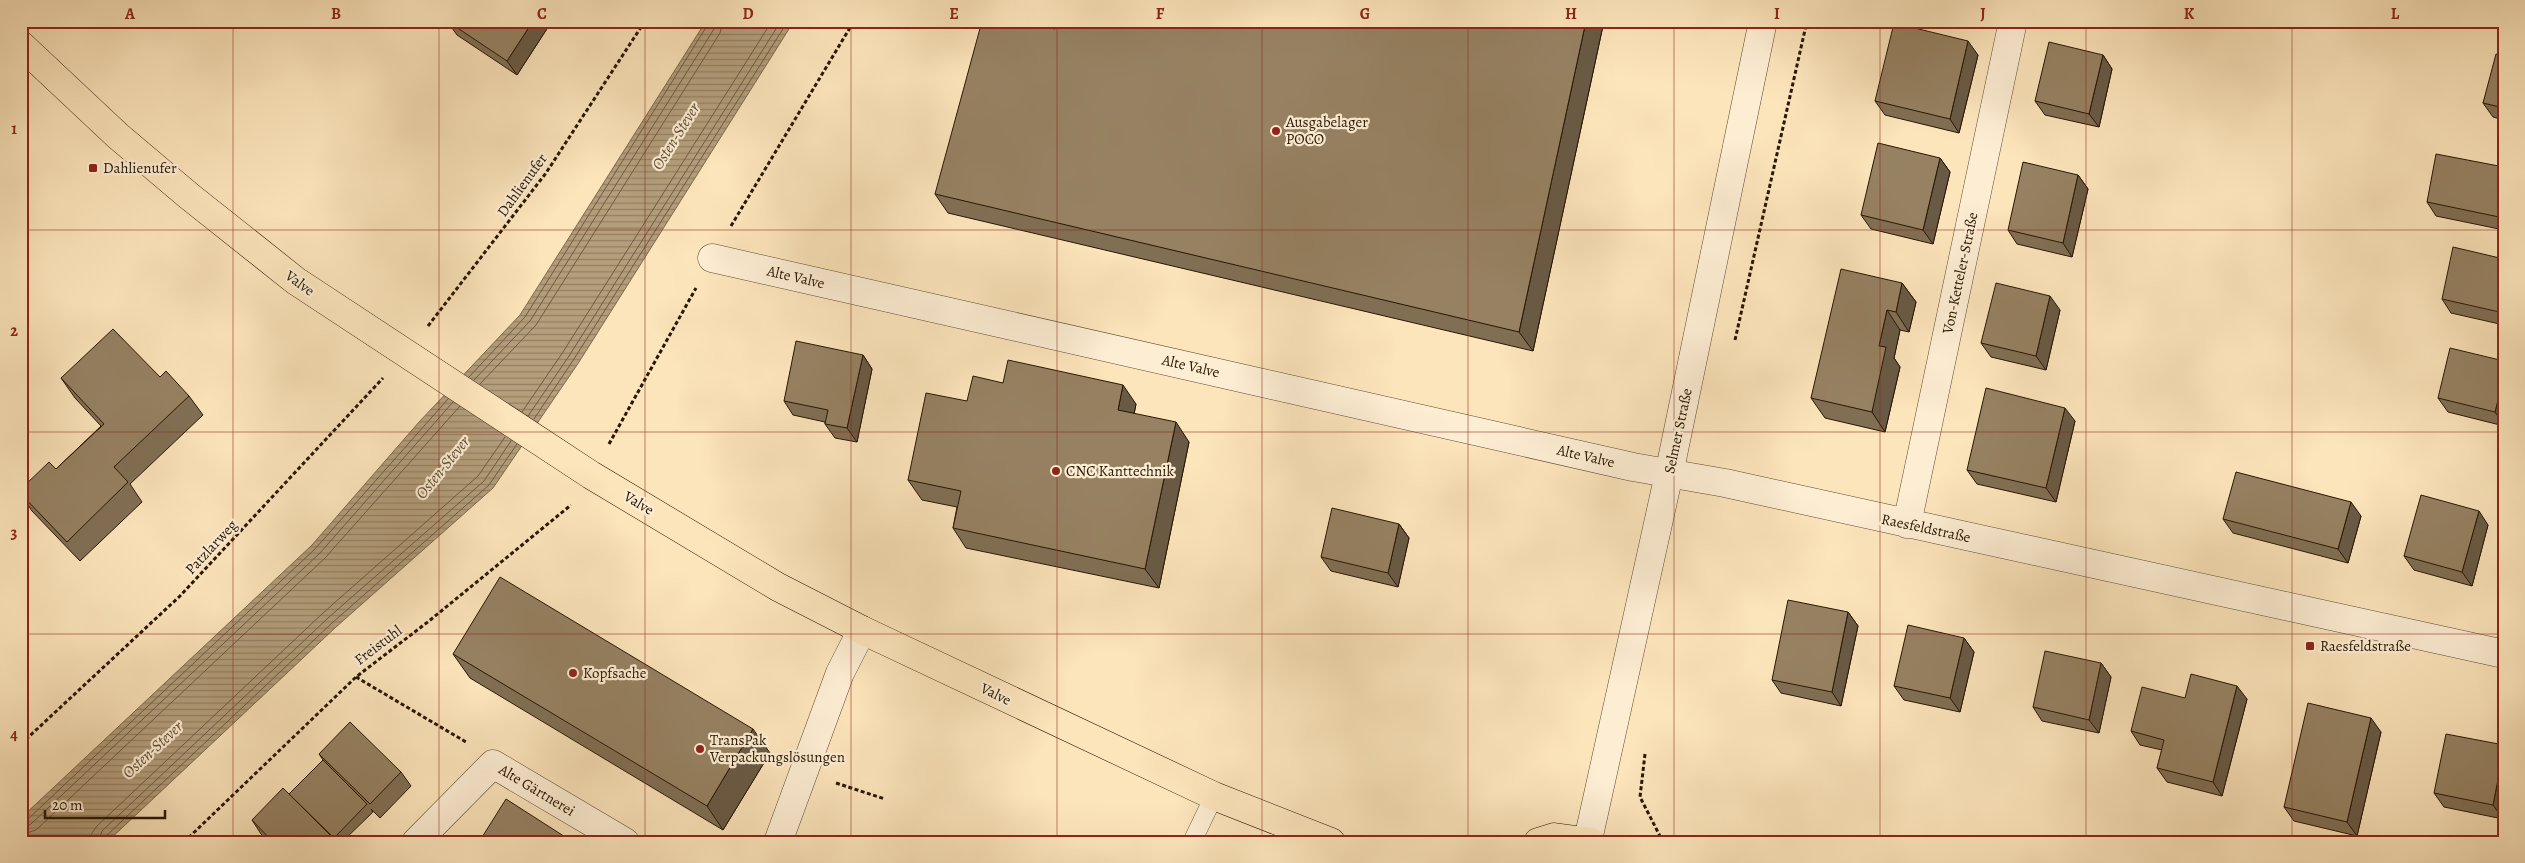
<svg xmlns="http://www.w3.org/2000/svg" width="2525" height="863" viewBox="0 0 2525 863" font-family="Alegreya,serif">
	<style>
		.water { fill: url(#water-rules); stroke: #7c684b }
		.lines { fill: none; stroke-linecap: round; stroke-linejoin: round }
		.shore { stroke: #6e5a3f; stroke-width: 1 }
		.service-casing { stroke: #5c4a30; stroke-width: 19 }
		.minor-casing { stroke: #5c4a30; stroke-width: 29 }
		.tertiary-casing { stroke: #5c4a30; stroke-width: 29 }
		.primary-casing { stroke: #271602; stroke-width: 29 }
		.path { stroke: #271602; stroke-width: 3; stroke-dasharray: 4 2.5; stroke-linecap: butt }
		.service { stroke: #fdedd3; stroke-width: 18 }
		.minor { stroke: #fdedd3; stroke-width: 28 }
		.tertiary { stroke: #fdedd3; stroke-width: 28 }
		.primary { stroke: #fce4bb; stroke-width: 28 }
		.wall { fill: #816f54; stroke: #271602 }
		.shaded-wall { fill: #695a45; stroke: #271602 }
		.building { fill: #968162; stroke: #271602 }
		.grid { fill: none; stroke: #8f2418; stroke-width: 1; stroke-opacity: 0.55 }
		.poi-dot { fill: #8f2418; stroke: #fdedd3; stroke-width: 2 }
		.labels { text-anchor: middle; stroke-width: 4.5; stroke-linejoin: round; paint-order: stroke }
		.poi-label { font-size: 15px; fill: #271602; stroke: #fdedd3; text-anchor: start }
		.street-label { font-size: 15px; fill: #271602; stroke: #fdedd3 }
		.water-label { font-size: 16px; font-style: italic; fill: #5f4c33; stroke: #fdedd3 }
		.neatline { fill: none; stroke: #8f2418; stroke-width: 2 }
		.grid-label { font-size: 16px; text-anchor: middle; font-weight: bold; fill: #8f2418 }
	</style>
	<defs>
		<pattern id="water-rules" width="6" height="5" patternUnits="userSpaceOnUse" patternTransform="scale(1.25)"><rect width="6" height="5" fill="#b49e7c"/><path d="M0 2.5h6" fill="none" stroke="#928063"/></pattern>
	</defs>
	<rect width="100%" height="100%" fill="#fce4bb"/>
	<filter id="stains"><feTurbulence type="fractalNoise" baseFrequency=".004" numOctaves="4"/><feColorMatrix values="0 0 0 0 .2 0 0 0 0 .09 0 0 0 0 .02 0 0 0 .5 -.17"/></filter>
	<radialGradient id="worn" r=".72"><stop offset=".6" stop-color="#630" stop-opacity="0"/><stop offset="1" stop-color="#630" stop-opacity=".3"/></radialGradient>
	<path class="water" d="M706,21h88l-215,341 -86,126 -157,139 -229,215h-86v-24l291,-273 107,-123 101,-107z"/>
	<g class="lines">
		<path class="shore" d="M469,377l56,-60 185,-296
			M474,380l56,-59 184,-292 2,-8
			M480,384l56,-59 184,-292 3,-12
			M522,412l41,-60 209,-331
			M528,416l41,-60 212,-335
			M534,419l40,-60 214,-338
			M21,822l6,-2 288,-271 133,-150
			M21,828l10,-4 289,-271 133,-151
			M21,835l15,-5 289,-272 135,-152
			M90,842l2,-9 5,-7 226,-213 155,-137 27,-39
			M98,842l4,-11 226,-213 156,-137 27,-40
			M104,842l2,-6 226,-213 157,-138 28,-41"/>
		<defs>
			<path id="service" d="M1192,842l22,-46"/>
			<path id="minor" d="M712,258l921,209 92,16 779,171
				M1907,524l106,-503
				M416,842l77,-78 132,78
				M778,842l62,-169 22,-43"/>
			<path id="tertiary" d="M1588,840l81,-366 94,-453"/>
			<path id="primary" d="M21,45l97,91 71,60 107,85 295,194 187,112 84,43 352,166 117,46
				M1538,842l16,-5 37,5"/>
		</defs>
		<use href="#service" class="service-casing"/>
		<use href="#minor" class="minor-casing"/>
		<use href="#tertiary" class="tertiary-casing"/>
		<use href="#primary" class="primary-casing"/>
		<path class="path" d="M731,226l123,-205
			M428,326l118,-153 99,-152
			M1735,340l72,-319
			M609,444l87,-156
			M356,677l110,65
			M21,744l159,-148 203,-218
			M1645,754l-5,43 23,45
			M836,783l49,16
			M184,842l172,-165 73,-56 142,-116"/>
		<use href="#service" class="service"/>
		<use href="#minor" class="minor"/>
		<use href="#tertiary" class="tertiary"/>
		<use href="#primary" class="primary"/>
	</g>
	<path class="wall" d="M447,21h105l-35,54 -60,-40z
		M1057,21h547l-71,330 -585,-138 -13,-19 120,-165z
		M1978,55l-19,78 -74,-18 -10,-14z
		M2103,55l9,14 -13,58 -54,-12 -10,-14z
		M2504,56v64l-11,-3 -10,-14z
		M1940,158l10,14 -17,72 -62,-15 -10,-14z
		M2504,167v63l-68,-14 -9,-14z
		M2078,175l10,14 -16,68 -55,-13 -9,-14z
		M2504,259v66l-53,-12 -9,-14z
		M1902,283l14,19 -7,30 -9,-2 -6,28 6,9 -15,65 -60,-14 -14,-20z
		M2060,310l-14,60 -55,-13 -10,-14z
		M863,355l9,14 -15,73 -22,-4 -10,-14v-2l-32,-7 -9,-14z
		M2504,361v65l-56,-14 -10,-14z
		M160,377l29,19 14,19 -73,69 12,18 -62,59 -48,-50 -11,-16v-6l35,-20 45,-43 -26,-28 -14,-20z
		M1003,383l133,21 -2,10 55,28 -30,146 -193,-40 -13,-20 4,-21 -35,-7 -14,-20 59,-79z
		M2075,421l-19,81 -79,-18 -10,-14z
		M2361,516l-13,47 -115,-30 -10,-14z
		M1399,524l10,14 -11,49 -67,-16 -10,-14z
		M2488,525l-16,61 -58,-16 -10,-14z
		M1848,612l10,14 -17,80 -60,-13 -9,-13z
		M1964,638l10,14 -14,60 -56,-12 -10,-14z
		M453,654l317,99 -47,77 -253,-152z
		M2101,663l10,14 -12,56 -57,-12 -9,-14z
		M2247,699l-25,97 -55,-14 -10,-14 5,-18 -22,-5 -9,-14z
		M2381,732l-24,104 -63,-15 -10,-14z
		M2504,745v69l-1,5 -59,-12 -10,-14z
		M319,754l82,18 10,14 -31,32 -9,-9 2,3 -31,30h-73l-8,-8 -9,-14 37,-26 34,-34z"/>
	<path class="shaded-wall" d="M533,21h19l-35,54 -10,-14z
		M1586,21h18l-71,330 -14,-19z
		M1968,41l10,14 -19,78 -9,-14z
		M2103,55l9,14 -13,58 -10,-13z
		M1940,158l10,14 -17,72 -10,-14z
		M2078,175l10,14 -16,68 -9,-14z
		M1902,283l14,19 -7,30 -13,-20z
		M2050,296l10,14 -14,60 -10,-14z
		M1887,310l13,20 -6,28 6,9 -15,65 -13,-20 7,-66z
		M863,355l9,14 -15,73 -10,-14z
		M2504,376v49l-9,-13z
		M1123,385l13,19 -5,26 -13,-20z
		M2065,408l10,13 -19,81 -10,-14z
		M1176,422l13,20 -30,146 -14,-19z
		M2351,502l10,14 -13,47 -10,-14z
		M2479,511l9,14 -16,61 -10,-14z
		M1399,524l10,14 -11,49 -10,-14z
		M1848,612l10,14 -17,80 -9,-14z
		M1964,638l10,14 -14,60 -10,-14z
		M2101,663l10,14 -12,56 -10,-13z
		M2237,686l10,13 -25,97 -9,-14z
		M2371,718l10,14 -24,104 -10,-14z
		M753,729l17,24 -47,77 -16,-24z
		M2504,749v65l-1,5 -10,-14z"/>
	<path class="building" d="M447,21h86l-26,40z
		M982,21h43l30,8 2,-8h529l-67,311 -584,-138z
		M1894,23l74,18 -18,78 -75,-18z
		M2049,42l54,13 -14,59 -54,-13z
		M2496,54l8,2v52l-21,-5z
		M1878,143l62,15 -17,72 -62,-15z
		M2436,154l68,13v51l-77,-16z
		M2023,162l55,13 -15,68 -55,-13z
		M2453,247l51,12v54l-62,-14z
		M1841,269l61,14 -6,29 -9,-2 -8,36 7,1 -14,65 -61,-14z
		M1996,283l54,13 -14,60 -55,-13z
		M113,329l47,48 6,-6 23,25 -75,71 14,15 -61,60 -46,-48v-5l28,-27 7,7 48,-45 -43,-46z
		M796,341l67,14 -16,73 -22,-4 3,-14 -44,-9z
		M2450,348l54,13v15l-9,36 -57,-14z
		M1008,360l115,25 -5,25 58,12 -31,147 -192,-41 8,-37 -53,-11 18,-87 41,8 6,-25 30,7z
		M1986,388l79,20 -19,80 -79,-18z
		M2236,472l115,30 -13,47 -115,-30z
		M2421,495l58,16 -17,61 -58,-16z
		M1332,508l67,16 -11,49 -67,-16z
		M500,577l253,152 -46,77 -254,-152z
		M1788,600l60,12 -16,80 -60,-12z
		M1908,625l56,13 -14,60 -56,-12z
		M2045,651l56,12 -12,57 -56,-13z
		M2191,674l46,12 -24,96 -56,-14 7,-28 -33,-9 11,-44 43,11z
		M2308,703l63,15 -24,104 -63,-15z
		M350,722l51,50 -31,32 -51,-50z
		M2446,734l58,11v4l-11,56 -59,-12z
		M323,760l44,44 -33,34 -45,-44z
		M283,788l51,51 -3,3h-58l-21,-22z
		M506,799l67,43h-94z"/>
	<path class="grid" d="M233,21v821M439,21v821M645,21v821M851,21v821M1057,21v821M1262,21v821M1468,21v821M1674,21v821M1880,21v821M2086,21v821M2292,21v821M21,230h2483M21,432h2483M21,634h2483"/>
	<g class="poi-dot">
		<circle cx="1276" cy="131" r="5"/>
		<rect x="88" y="163" width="10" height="10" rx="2.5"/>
		<circle cx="1056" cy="471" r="5"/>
		<rect x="2305" y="641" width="10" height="10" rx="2.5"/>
		<circle cx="573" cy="673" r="5"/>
		<circle cx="700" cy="749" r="5"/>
	</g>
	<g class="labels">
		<g class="poi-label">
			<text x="1286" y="127">Ausgabelager<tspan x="1286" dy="17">POCO</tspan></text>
			<text x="103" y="173">Dahlienufer</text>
			<text x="1066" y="476">CNC Kanttechnik</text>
			<text x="2320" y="651">Raesfeldstraße</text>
			<text x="583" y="678">Kopfsache</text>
			<text x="710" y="745">TransPak<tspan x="710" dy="17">Verpackungslösungen</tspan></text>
		</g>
		<g class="street-label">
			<text transform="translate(522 185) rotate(-54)" y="5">Dahlienufer</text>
			<text transform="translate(1960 273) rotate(-78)" y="5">Von-Ketteler-Straße</text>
			<text transform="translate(796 277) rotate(13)" y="5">Alte Valve</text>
			<text transform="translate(300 283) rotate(36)" y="5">Valve</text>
			<text transform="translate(1191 366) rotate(13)" y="5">Alte Valve</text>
			<text transform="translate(1678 431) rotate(-78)" y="5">Selmer Straße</text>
			<text transform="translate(1586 456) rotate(13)" y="5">Alte Valve</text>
			<text transform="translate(639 503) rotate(31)" y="5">Valve</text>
			<text transform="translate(1926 528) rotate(12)" y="5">Raesfeldstraße</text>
			<text transform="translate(211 547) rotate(-47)" y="5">Patzlarweg</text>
			<text transform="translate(378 645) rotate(-37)" y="5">Freistuhl</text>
			<text transform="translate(996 694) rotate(26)" y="5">Valve</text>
			<text transform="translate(537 790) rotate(31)" y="5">Alte Gärtnerei</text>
		</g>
		<g class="water-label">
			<text transform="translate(675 136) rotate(-58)" y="6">Osten-Stever</text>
			<text transform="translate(442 467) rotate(-51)" y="6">Osten-Stever</text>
			<text transform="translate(152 749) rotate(-43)" y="6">Osten-Stever</text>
		</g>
	</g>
	<rect width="2525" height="863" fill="none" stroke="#fce4bb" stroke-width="55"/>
	<path d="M45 810v8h120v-8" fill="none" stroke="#271602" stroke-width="2.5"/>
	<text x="52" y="810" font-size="15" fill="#271602" stroke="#fdedd3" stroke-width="4" paint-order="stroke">20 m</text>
	<rect x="28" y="28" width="2470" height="808" class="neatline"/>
	<g class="grid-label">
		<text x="130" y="19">A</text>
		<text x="336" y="19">B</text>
		<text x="542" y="19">C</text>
		<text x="748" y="19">D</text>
		<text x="954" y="19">E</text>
		<text x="1160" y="19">F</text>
		<text x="1365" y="19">G</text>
		<text x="1571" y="19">H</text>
		<text x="1777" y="19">I</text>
		<text x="1983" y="19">J</text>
		<text x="2189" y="19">K</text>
		<text x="2395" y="19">L</text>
		<text x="14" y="134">1</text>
		<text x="14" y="336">2</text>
		<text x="14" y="538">3</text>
		<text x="14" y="740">4</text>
	</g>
	<rect width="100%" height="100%" filter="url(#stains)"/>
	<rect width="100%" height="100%" fill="url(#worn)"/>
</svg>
